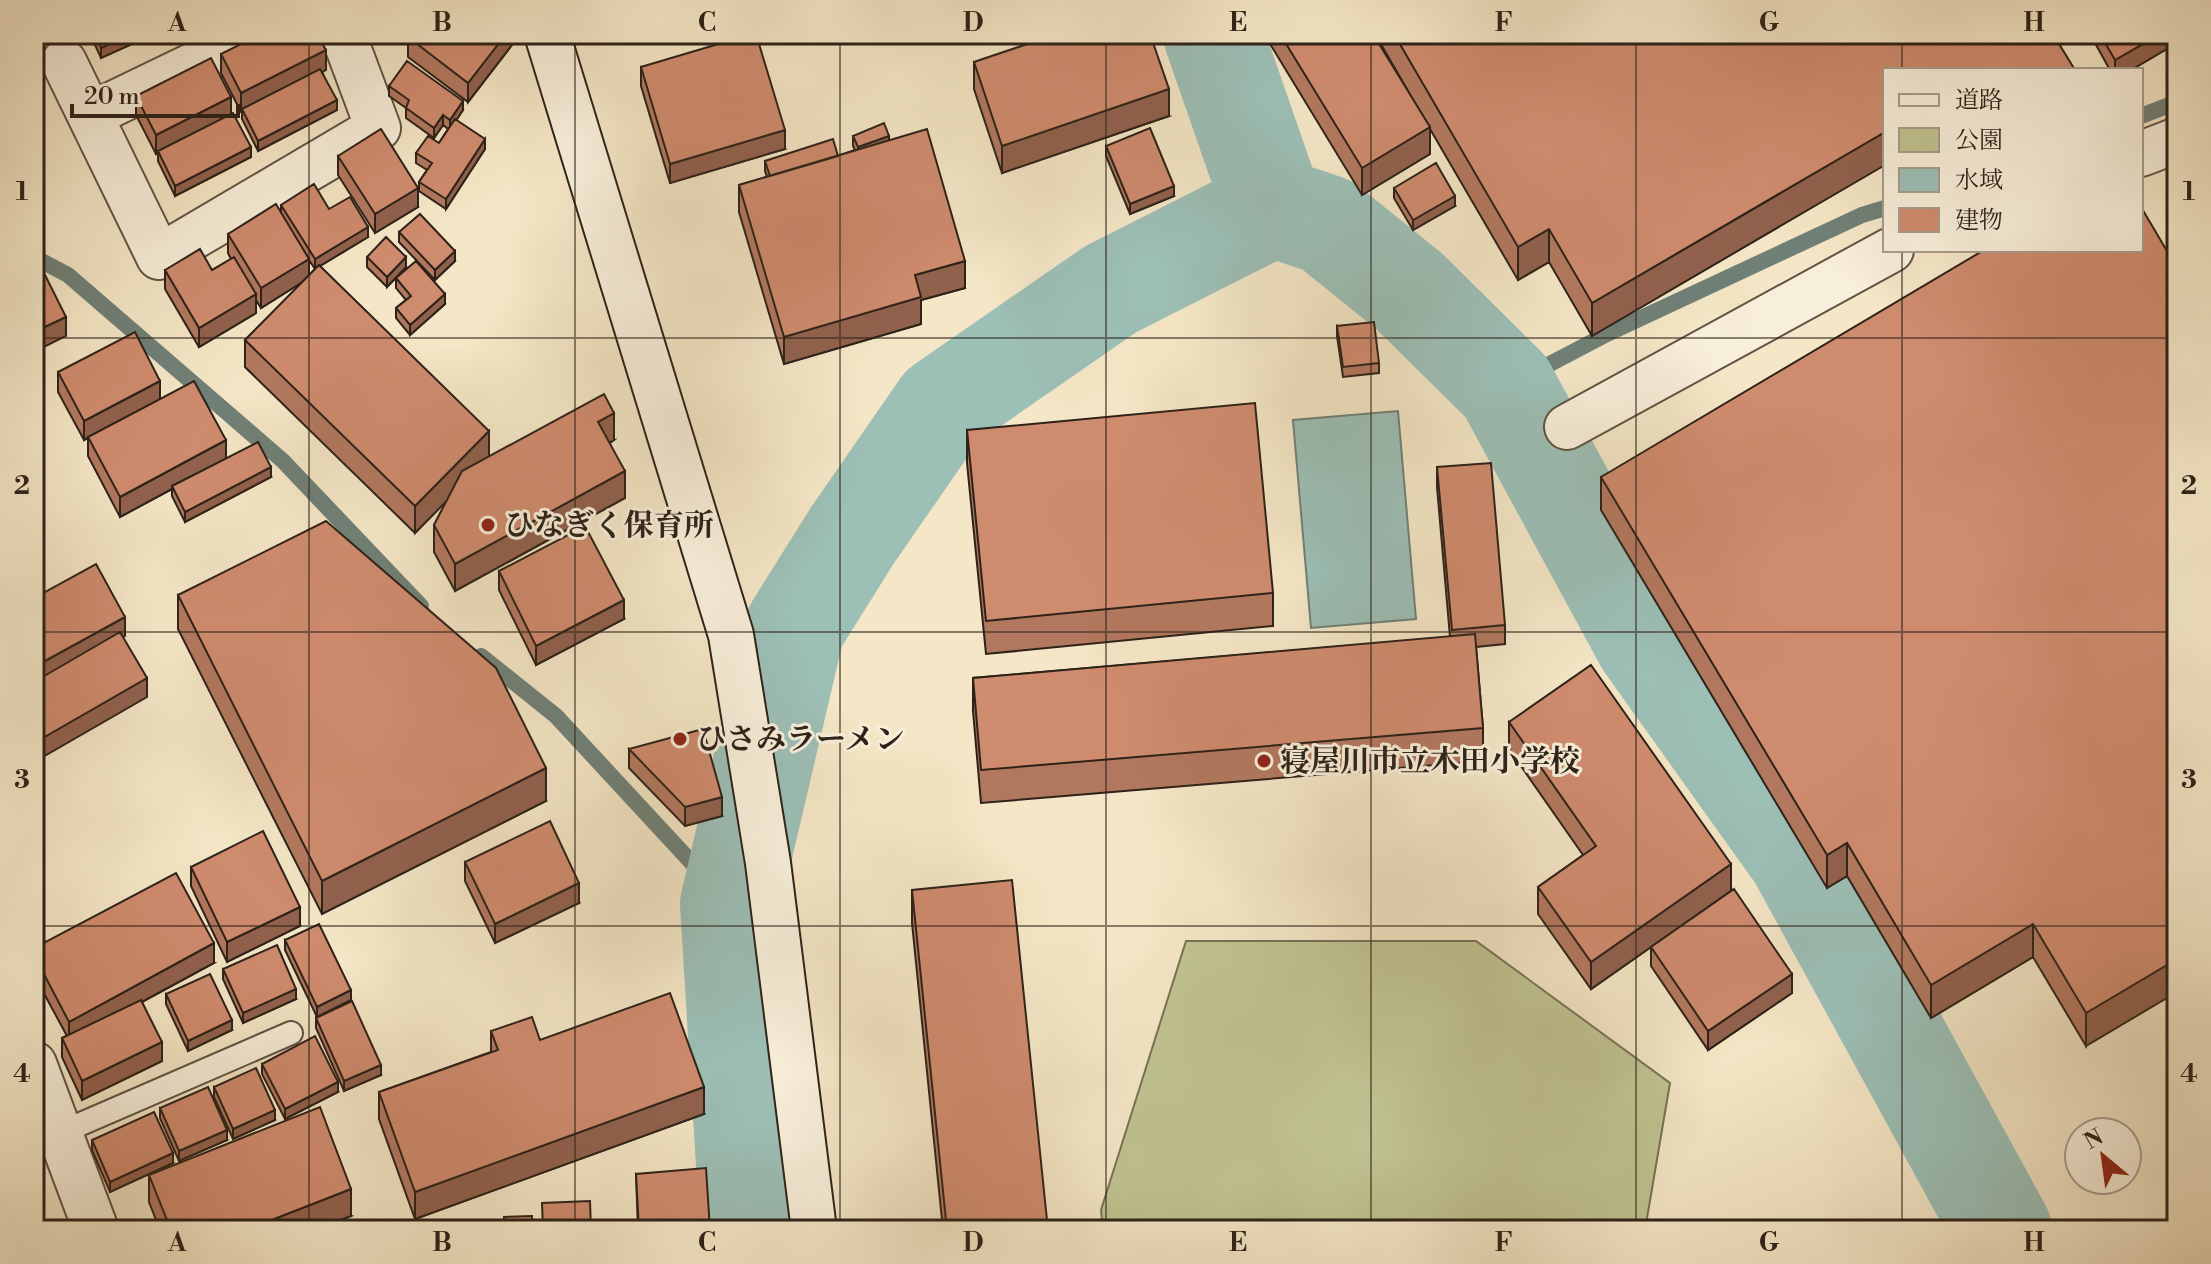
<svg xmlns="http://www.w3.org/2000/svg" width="2211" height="1264" viewBox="0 0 2211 1264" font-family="'Libre Bodoni','Noto Serif JP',serif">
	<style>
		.green { fill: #c0c391; stroke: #767255; stroke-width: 2 }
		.water { fill: #9cbfb6; stroke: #708077; stroke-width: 2 }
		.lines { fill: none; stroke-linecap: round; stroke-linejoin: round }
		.stream { stroke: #708077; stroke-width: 16 }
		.river { stroke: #9cbfb6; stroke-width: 100 }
		.lane-casing { stroke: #5f5344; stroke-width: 26 }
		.street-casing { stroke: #5f5344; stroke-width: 48 }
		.secondary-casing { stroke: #2d2219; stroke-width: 48 }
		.lane { stroke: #f8efda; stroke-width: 22 }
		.street { stroke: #f8efda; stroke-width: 44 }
		.secondary { stroke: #f8efda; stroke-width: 44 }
		.wall { fill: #b2785f; stroke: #2d2219; stroke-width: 2; fill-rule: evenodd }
		.shaded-wall { fill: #91614d; stroke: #2d2219; stroke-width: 2 }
		.building { fill: #cf8b6e; stroke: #2d2219; stroke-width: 2 }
		.grid { fill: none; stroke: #2d2219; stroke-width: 2; stroke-opacity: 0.55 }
		.poi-dot { fill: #8f2418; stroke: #f8efda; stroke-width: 3 }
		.labels { text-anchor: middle; stroke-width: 6; stroke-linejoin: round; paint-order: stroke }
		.poi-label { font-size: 30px; font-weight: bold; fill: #2d2219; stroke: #f8efda; text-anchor: start }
		.neatline { fill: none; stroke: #2d2219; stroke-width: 3 }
		.grid-label { font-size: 26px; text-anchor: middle; font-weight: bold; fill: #2d2219 }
	</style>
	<rect width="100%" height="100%" fill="#f4e6c6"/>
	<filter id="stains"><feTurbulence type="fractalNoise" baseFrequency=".0025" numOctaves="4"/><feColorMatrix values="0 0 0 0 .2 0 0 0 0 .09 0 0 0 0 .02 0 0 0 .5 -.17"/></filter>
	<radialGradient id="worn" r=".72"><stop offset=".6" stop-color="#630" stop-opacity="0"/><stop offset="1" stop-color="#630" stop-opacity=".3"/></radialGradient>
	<path class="green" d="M1186,941h290l194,142 -25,147h-542l-2,-20z"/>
	<path class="water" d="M1398,411l18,208 -105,9 -18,-208z"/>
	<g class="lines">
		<path class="stream" d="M2141,116l36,-14
			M34,257l34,18 215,186 138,145
			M1506,387l103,-54 253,-118 23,-7
			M481,656l75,60 174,188"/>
		<path class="river" d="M1213,34l60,173 54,18 83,67 96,95 139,256 153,214 204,373
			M750,1230l-20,-326 65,-277 57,-91 90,-130 169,-117 162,-82"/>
		<defs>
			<path id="lane" d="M60,1133l231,-100"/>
			<path id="street" d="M64,62l95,195 219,-129 -35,-94
				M90,115l168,-81
				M2141,154l36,-14
				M1567,427l324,-177
				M34,1064l62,166"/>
			<path id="secondary" d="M547,34l184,601 37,228 46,367"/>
		</defs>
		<use href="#lane" class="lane-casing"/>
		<use href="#street" class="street-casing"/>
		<use href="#secondary" class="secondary-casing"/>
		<use href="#lane" class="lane"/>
		<use href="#street" class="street"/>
		<use href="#secondary" class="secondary"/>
	</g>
	<path class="wall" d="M90,34h64l-53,24z
		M515,34v7l-47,61 -60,-45v-20z
		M1264,34h109l35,57 -33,-57h678l-168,36 -293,266 -43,-74 -31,18 -88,-151v25l-68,41z
		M2090,34h87v9l-46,27h-21z
		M221,54l105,16 -4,1 15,39 -79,41 -16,-32v-7h-1l-20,-39z
		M974,62l195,54 -167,57 -28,-84z
		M641,67l144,82 -115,34 -29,-97z
		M389,86l74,24 -7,10 29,29 -39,60 -27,-18v-9l8,-12 -11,-7v-10l23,-10 9,-14 -5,-4 -9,13 -28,-20v-10l-17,-12z
		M136,96l95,18 20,43 -76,39 -17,-35v-8l-2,1 -20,-39z
		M853,136l36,4 76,148 -44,12v24l-137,40 -45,-152v-27l28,-8 -2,-6v-10l73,-5 17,-6 -2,-4z
		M1106,146l68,50 -44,18 -24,-58z
		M338,156l80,51 -43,26 -37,-58z
		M1394,188l61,18 -42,24 -19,-32z
		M281,205l48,4 39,28 -48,29 169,191 125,-17 -4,3 15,55 -170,93 -21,-39v-27l13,-25 -32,33 -170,-166v-27l59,-59 -43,27 -5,-8v13l-57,34 -34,-58v-19h47l19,-11 -3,-6v-19l53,-22zM309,260l6,9 -6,7z
		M399,232l56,29 -20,19 -36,-38z
		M2141,250l-55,796 -53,-89 -102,61 -84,-142 -20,12 -226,-378v-33z
		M367,257l39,10 -19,20 -20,-20z
		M396,278l49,26 -35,31 -14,-17v-10l10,-8 -10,-12z
		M1337,326l42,37v10l-36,4 -6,-41z
		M58,372l102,27 66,59 45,19 -86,45 -13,-26v-7l-52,28 -32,-61v-18l-4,2 -26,-48z
		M967,430l306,163v33l-287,28 -19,-191z
		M1437,467l68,158v19l-29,3 7,81v33l-502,42 -8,-92v-33l477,-41 -13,-150z
		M499,571l125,48 -88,46 -37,-75z
		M178,595l368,206 -224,113 -144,-285z
		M1509,722l222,169 61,102 -84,57 -57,-84v-19l-60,42 -53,-75v-27l45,-32 -74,-106z
		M629,749l93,67 -37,10 -56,-58z
		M465,862l114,41 -84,40 -30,-62z
		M191,867l109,59 -73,36 -36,-76z
		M912,890l136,340h-105l-31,-307z
		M285,940l66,60 -34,17 -32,-67z
		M34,948l180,15 -72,39 20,59 -80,39 -20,-43v-19l5,-2 -33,-61z
		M223,969l73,30 -53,24 -20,-44z
		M166,994l66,36 -44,21 -22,-47z
		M316,1018l65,57 -37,16 -28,-63z
		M491,1031l49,9 164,74 -289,105 -36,-100v-27l112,-40z
		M262,1064l76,28 -53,27 -23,-45z
		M214,1087l61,33 -42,19 -19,-42z
		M160,1108l67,32 -48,21 -19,-43z
		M92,1140l81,23 -63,29 -18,-42z
		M636,1174l74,56h-72z
		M149,1175l202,41 -37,14h-154l-11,-28z"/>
	<path class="shaded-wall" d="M132,34h22l-53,24v-10z
		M506,34h9v7l-47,61v-19z
		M2160,34h17v9l-46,27h-16v-10z
		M326,50v20l-83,41 -1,-2 -1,3v-19z
		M1169,89v27l-167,57v-27z
		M231,97v19l-75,38v-19z
		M337,100v10l-79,41v-10z
		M463,101v9l-13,20v-10z
		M443,115v10l-9,13v-10z
		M1430,127v27l-68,41v-27z
		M785,130v19l-115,34v-19z
		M1885,132v33l-293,171v-33z
		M889,136v10l-31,11v-10z
		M485,139v10l-39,60v-10z
		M251,147v10l-76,39v-10z
		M1174,186v10l-44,18v-10z
		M418,188v19l-43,26v-19z
		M1455,196v10l-42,24v-10z
		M368,227v10l-53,32v-10z
		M1549,229v33l-31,18v-33z
		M455,251v10l-20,19v-10z
		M406,257v10l-19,20v-10z
		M309,259v19l-48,30v-20z
		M965,261v27l-44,12v24l-137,40v-27l131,-62z
		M256,294v19l-57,34v-19z
		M445,294v10l-35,31v-10z
		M66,317v19l-32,16v-20z
		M160,381v19l-76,40v-19z
		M614,413v27l-16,9v-27z
		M489,431v27l-74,75v-27z
		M226,440v20l-54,26v3l-52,28v-20z
		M271,467v10l-86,45v-10z
		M625,471v27l-170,93v-27z
		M624,600v19l-88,46v-19z
		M125,617v19l-91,51v-20z
		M147,678v19l-113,65v-19z
		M546,768v33l-224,113v-33z
		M722,797v19l-37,10v-19z
		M1847,843v33l-20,12v-33z
		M1731,864v27l-140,98v-27z
		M579,883v20l-84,40v-19z
		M300,907v19l-73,36v-20z
		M2033,924v33l-102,61v-33z
		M214,943v20l-145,78v-19z
		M2177,959v33l-91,54v-33z
		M1792,974v19l-84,57v-19z
		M296,989v10l-53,24v-10z
		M351,990v10l-34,17v-10z
		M232,1020v10l-44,21v-10z
		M162,1042v19l-80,39v-19z
		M381,1065v10l-37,16v-10z
		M338,1082v10l-53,27v-10z
		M704,1087v27l-289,105v-27z
		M275,1110v10l-42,19v-10z
		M227,1130v10l-48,21v-10z
		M173,1153v10l-63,29v-10z
		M351,1189v27l-37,14h-68z"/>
	<path class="building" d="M95,34h37l-31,14z
		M261,34h56l9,16 -85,43 -20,-39z
		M410,34h96l-38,49 -60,-46z
		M752,34h4l29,96 -115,34 -29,-97z
		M1057,34h93l19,55 -167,57 -28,-84z
		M1280,34h93l57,93 -68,41z
		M1394,34h659l22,36h-190v62l-293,171 -43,-74 -31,18z
		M2100,34h60l-45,26z
		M211,58l20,39 -75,38 -20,-39z
		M407,61l56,40 -13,19 -7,-5 -9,13 -28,-20 3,-8 -20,-14z
		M320,69l17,31 -79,41 -16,-32z
		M233,113l18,34 -76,39 -17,-35z
		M455,119l30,20 -39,60 -27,-17 13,-19 -16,-10 12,-17 11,7z
		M884,123l5,13 -31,11 -5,-11z
		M1150,128l24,58 -44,18 -24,-58z
		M381,129l37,59 -43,26 -37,-58z
		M927,129l38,132 -50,14 6,22 -137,40 -45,-152z
		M833,139l5,17 -68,20 -5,-15z
		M1436,163l19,33 -42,24 -19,-32z
		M314,184l15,25 21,-12 18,30 -53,32 -34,-54z
		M276,204l33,55 -48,29 -33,-54z
		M2141,207l36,61v691l-91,54 -53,-89 -102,61 -84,-142 -20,12 -226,-378 383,-227h157z
		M420,214l35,37 -20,19 -36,-38z
		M386,237l20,20 -19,20 -20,-20z
		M200,249l12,21 22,-13 22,37 -57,34 -34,-58z
		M416,261l29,33 -35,31 -14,-17 15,-12 -15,-18z
		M40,265l26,52 -32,15v-64z
		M319,265l170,166 -74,75 -170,-166z
		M1374,322l5,41 -36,4 -6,-41z
		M135,332l25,49 -76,40 -26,-49z
		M194,381l32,59 -106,57 -32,-60z
		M604,394l10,19 -16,9 27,49 -170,93 -21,-39 28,-54z
		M1255,403l18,190 -287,28 -19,-191z
		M258,442l13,25 -86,45 -13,-26z
		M1491,463l14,162 -53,5 -15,-163z
		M326,521l170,147 50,100 -224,113 -144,-286z
		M585,526l39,74 -88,46 -37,-75z
		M96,564l29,53 -91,50v-69z
		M120,632l27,46 -113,65v-61z
		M1475,634l8,94 -502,42 -8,-92z
		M1591,665l140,199 -140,98 -53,-75 58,-41 -87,-124z
		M703,729l19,68 -37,10 -56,-58z
		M550,821l29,62 -84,41 -30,-62z
		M263,831l37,76 -73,35 -36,-75z
		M176,873l38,70 -145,79 -35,-67v-7z
		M1012,880l36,350h-101l-35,-340z
		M1734,889l58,85 -84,57 -57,-84z
		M319,924l32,66 -34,17 -32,-67z
		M277,945l19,44 -53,24 -20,-44z
		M210,974l22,46 -44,21 -22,-47z
		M670,993l34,94 -289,105 -36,-100 119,-42 -7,-19 41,-14 8,23z
		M141,1000l21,42 -80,39 -20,-43z
		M352,1001l29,64 -37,16 -28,-63z
		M315,1036l23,46 -53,27 -23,-45z
		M256,1068l19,42 -42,19 -19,-42z
		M208,1087l19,43 -48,21 -19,-43z
		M320,1107l31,82 -105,41h-75l-22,-55z
		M154,1112l19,41 -63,29 -18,-42z
		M706,1168l4,62h-71l-3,-56z
		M590,1201l1,29h-48l-1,-27z
		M532,1216v14h-28v-13z"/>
	<path class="grid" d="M309,34v1196M575,34v1196M840,34v1196M1106,34v1196M1371,34v1196M1636,34v1196M1902,34v36M1902,250v980M34,338h2143M34,632h2143M34,926h2143"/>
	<g class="poi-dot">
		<circle cx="488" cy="525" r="8"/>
		<circle cx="680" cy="739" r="8"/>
		<circle cx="1264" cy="761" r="8"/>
	</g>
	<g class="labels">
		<g class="poi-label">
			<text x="504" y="535">ひなぎく保育所</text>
			<text x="696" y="749">ひさみラーメン</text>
			<text x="1280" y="771">寝屋川市立木田小学校</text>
		</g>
	</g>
	<rect width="2211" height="1264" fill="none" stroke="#f4e6c6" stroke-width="88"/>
	<rect x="1883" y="68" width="260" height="184" fill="#f8efda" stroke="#a79d8d" stroke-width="2"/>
	<rect x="1899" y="94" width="40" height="12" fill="#f8efda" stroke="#a79d8d" stroke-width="2"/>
	<text x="1955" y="108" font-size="24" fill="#2d2219">道路</text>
	<rect x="1899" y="128" width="40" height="24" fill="#c0c391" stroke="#a79d8d" stroke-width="2"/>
	<text x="1955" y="148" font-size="24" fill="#2d2219">公園</text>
	<rect x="1899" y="168" width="40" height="24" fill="#9cbfb6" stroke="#a79d8d" stroke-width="2"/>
	<text x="1955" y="188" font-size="24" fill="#2d2219">水域</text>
	<rect x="1899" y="208" width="40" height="24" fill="#cf8b6e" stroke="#a79d8d" stroke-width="2"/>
	<text x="1955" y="228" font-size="24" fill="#2d2219">建物</text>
	<g transform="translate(2103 1156) rotate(331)"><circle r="38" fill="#f8efda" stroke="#a79d8d" stroke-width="2"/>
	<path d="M0-6L14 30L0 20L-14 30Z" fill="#8f2418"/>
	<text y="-12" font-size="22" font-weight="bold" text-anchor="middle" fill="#2d2219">N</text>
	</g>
	<path d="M72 104v12h166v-12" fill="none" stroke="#2d2219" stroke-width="4"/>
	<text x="84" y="104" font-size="24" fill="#2d2219" stroke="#f8efda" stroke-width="6" paint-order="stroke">20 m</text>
	<rect x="44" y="44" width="2123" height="1176" class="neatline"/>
	<g class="grid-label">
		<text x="177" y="31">A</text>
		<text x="442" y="31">B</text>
		<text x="707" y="31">C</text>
		<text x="973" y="31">D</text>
		<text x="1238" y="31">E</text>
		<text x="1504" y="31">F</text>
		<text x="1769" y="31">G</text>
		<text x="2034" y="31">H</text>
		<text x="22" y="200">1</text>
		<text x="2189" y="200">1</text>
		<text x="22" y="494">2</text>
		<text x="2189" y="494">2</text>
		<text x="22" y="788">3</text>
		<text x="2189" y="788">3</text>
		<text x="22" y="1082">4</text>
		<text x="2189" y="1082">4</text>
		<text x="177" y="1251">A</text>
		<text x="442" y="1251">B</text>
		<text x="707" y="1251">C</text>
		<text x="973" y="1251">D</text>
		<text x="1238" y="1251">E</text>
		<text x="1504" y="1251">F</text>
		<text x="1769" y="1251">G</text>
		<text x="2034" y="1251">H</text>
	</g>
	<rect width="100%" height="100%" filter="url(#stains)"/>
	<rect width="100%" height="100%" fill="url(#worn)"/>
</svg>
